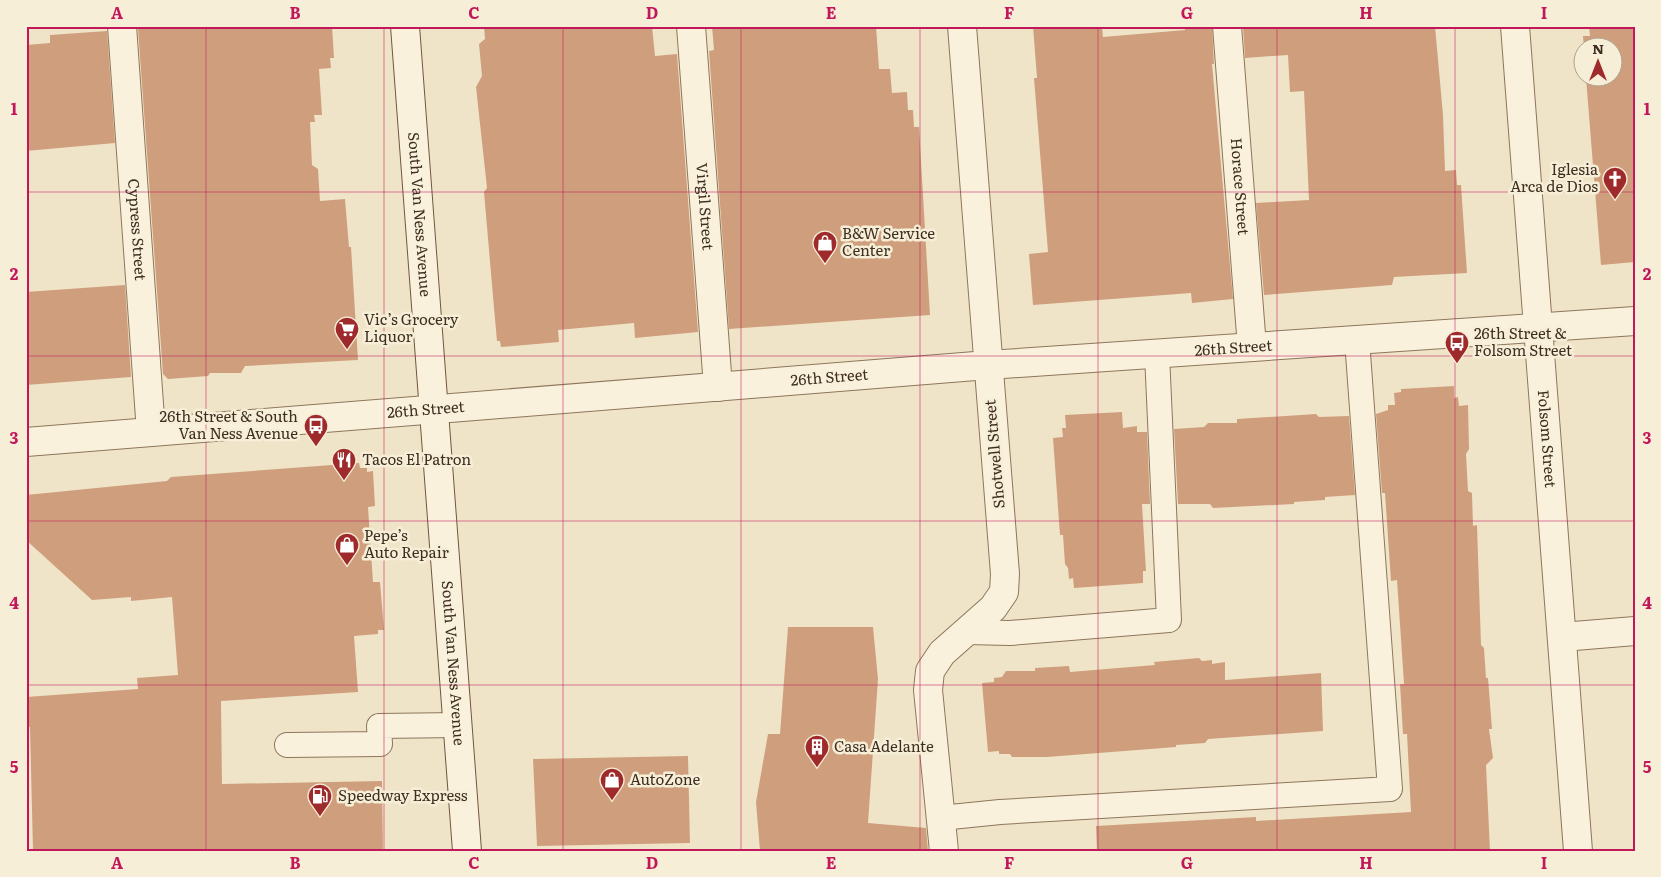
<svg xmlns="http://www.w3.org/2000/svg" width="1661" height="877" viewBox="0 0 1661 877" font-family="Literata,serif">
	<style>
		.building { fill: #cf9f7d }
		.lines { fill: none; stroke-linecap: round; stroke-linejoin: round }
		.service-casing { stroke: #8d765c; stroke-width: 26 }
		.minor-casing { stroke: #8d765c; stroke-width: 30 }
		.tertiary-casing { stroke: #8d765c; stroke-width: 30 }
		.secondary-casing { stroke: #6f573f; stroke-width: 30 }
		.service { stroke: #faf1dc; stroke-width: 24 }
		.minor { stroke: #faf1dc; stroke-width: 28 }
		.tertiary { stroke: #faf1dc; stroke-width: 28 }
		.secondary { stroke: #faf1dc; stroke-width: 28 }
		.grid { fill: none; stroke: #c2185b; stroke-width: 1; stroke-opacity: 0.55 }
		.labels { text-anchor: middle; stroke-width: 5; stroke-linejoin: round; paint-order: stroke }
		.poi-label { font-size: 15px; fill: #3d2e20; stroke: #f7eed8; text-anchor: start }
		.street-label { font-size: 15px; fill: #3d2e20; stroke: #f7eed8 }
		.neatline { fill: none; stroke: #c2185b; stroke-width: 2 }
		.grid-label { font-size: 16px; text-anchor: middle; font-weight: bold; fill: #c2185b }
	</style>
	<rect width="100%" height="100%" fill="#f0e4c8"/>
	<path class="building" d="M196,26h136l2,32h-4l1,10 -12,1 3,46h-8l1,7h-5l2,43 6,4 2,32 25,-2 4,48h2l7,113 -113,6 -4,7h-31l-2,3 -40,3 -5,-5 -25,-345z
		M484,26h168l3,30 22,-2 21,278 -63,6 -1,-15 -76,7 1,12 -58,5 -1,-6h-3l-3,-33 -10,-116 3,-4 -11,-101 6,-11 -3,-32 6,-5z
		M712,26h164l3,43h11l2,24 15,-1 1,18h5l1,17h5l11,188 -201,14 -20,-278 5,-1z
		M1033,26h69l1,11 82,-7v-4h27l2,38h-2l21,235 -41,4 -1,-10 -158,12 -4,-51 19,-2 -14,-174h3z
		M1243,26h192l8,89 2,56 11,-1 1,15h4l6,88 -73,4 -2,8 -128,10 -8,-92 53,-3 -5,-109 -14,1 -2,-37 -43,3z
		M1589,26h46v236l-34,3 -15,-187h28v-30h-30l-1,-12h7z
		M107,31l8,112 -89,8v-106l24,-2v-8z
		M125,285l6,92 -105,8v-93z
		M1454,386v12l4,-1 1,9 9,-1 1,44 -3,5 2,37 4,2 1,33 4,-1 4,120 3,3 2,30h2l4,51h-3l4,29 -7,7 4,86h-393l-1,-25 160,-9v4l155,-9 -4,-78h-4l-3,-50h4l-7,-104 -6,1 -6,-88h-3l-6,-79 12,-4v-5h7l-1,-12 7,-1v-3z
		M1122,412l1,16 14,-2v6h10l3,72h-8l4,67h-3v12l-69,5 -1,-10 -4,1 -1,-11 -3,-4 -2,-29h-3l-7,-97 10,-1 -1,-9h4l-1,-13z
		M1316,414l3,3 30,-1 6,79 -30,2v3l-31,2v2l-81,4 -3,-4h-32l-4,-75 30,-2 4,-4h29v-4z
		M359,463l1,5h7v4l6,-1 2,35 -7,1 5,75h7l4,48h-6v4l-24,2 4,56 -137,9 1,83 160,-3 1,70h-350l-3,-124h-4v-30l112,-8 -1,-11 41,-3 -6,-78 -41,4v-4l-39,3 -66,-60v-45l141,-14 4,-4z
		M788,627h85l5,52 -10,144 58,5 2,23h-168l-4,-49 12,-68h12z
		M1199,658l3,3 10,-1v4l13,-2v18l96,-7 2,58 -115,8 -3,4 -29,2v2l-129,10h-35l-2,-3h-11v-3l-11,1 -6,-69 12,-1v-4l8,-1 4,-6h29v-3l34,-2 1,6 85,-7 -1,-3z
		M688,756l2,87 -153,3 -4,-87z"/>
	<g class="lines">
		<defs>
			<path id="service" d="M966,632l44,1 159,-13 -12,-266
				M287,745l93,-1 -1,-18 79,-1
				M941,818l59,-6 390,-23 -33,-449"/>
			<g id="minor">
				<path id="s1" d="M122,26l29,406"/>
				<path id="s2" d="M691,26l27,361"/>
				<path id="s3" d="M1227,26l25,321"/>
				<path id="s4" d="M26,442l962,-77 647,-44"/>
				<path d="M1562,637l73,-6"/>
				<path d="M944,851l-16,-161 2,-19 12,-18 51,-45 11,-16 1,-18 -43,-548"/>
			</g>
			<g id="tertiary">
				<path id="s5" d="M1515,26l63,825"/>
			</g>
			<g id="secondary">
				<path id="s6" d="M405,26l62,825"/>
			</g>
		</defs>
		<use href="#service" class="service-casing"/>
		<use href="#minor" class="minor-casing"/>
		<use href="#tertiary" class="tertiary-casing"/>
		<use href="#secondary" class="secondary-casing"/>
		<use href="#service" class="service"/>
		<use href="#minor" class="minor"/>
		<use href="#tertiary" class="tertiary"/>
		<use href="#secondary" class="secondary"/>
	</g>
	<path class="grid" d="M206,26v825M384,26v825M563,26v825M741,26v825M920,26v825M1098,26v825M1277,26v825M1455,26v825M26,192h1609M26,356h1609M26,521h1609M26,685h1609"/>
	<defs>
		<symbol id="church-pin" viewBox="-11 -11 22 30"><path d="M0 17L-7.5 6A9.5 9.5 0 1 1 7.5 6Z" fill="#9e2a2b" stroke="#f7eed8"/><path d="M-1.2-6h2.4v3.5h3.3v2.4h-3.3V6h-2.4V-.1h-3.3v-2.4h3.3Z" fill="#fff"/></symbol>
		<symbol id="shop-pin" viewBox="-11 -11 22 30"><path d="M0 17L-7.5 6A9.5 9.5 0 1 1 7.5 6Z" fill="#9e2a2b" stroke="#f7eed8"/><path d="M-5-2.5h2.3a2.7 3.5 0 0 1 5.4 0H5L5.5 6h-11ZM-1.5-2.5h3a1.5 2.3 0 0 0-3 0Z" fill="#fff"/></symbol>
		<symbol id="supermarket-pin" viewBox="-11 -11 22 30"><path d="M0 17L-7.5 6A9.5 9.5 0 1 1 7.5 6Z" fill="#9e2a2b" stroke="#f7eed8"/><path d="M-6-5.5h2.5l.6 2H6L4.5 2H-2.5L-4.4-4H-6ZM-1.5 3.2a1.3 1.3 0 1 0 .1 0ZM3 3.2a1.3 1.3 0 1 0 .1 0Z" fill="#fff"/></symbol>
		<symbol id="bus-pin" viewBox="-11 -11 22 30"><path d="M0 17L-7.5 6A9.5 9.5 0 1 1 7.5 6Z" fill="#9e2a2b" stroke="#f7eed8"/><path d="M-5-6H5V4H4V6H2V4H-2V6H-4V4H-5ZM-3.5-4V0h7V-4ZM-3.5 1.2v1.5H-2V1.2ZM2 1.2v1.5H3.5V1.2Z" fill="#fff"/></symbol>
		<symbol id="restaurant-pin" viewBox="-11 -11 22 30"><path d="M0 17L-7.5 6A9.5 9.5 0 1 1 7.5 6Z" fill="#9e2a2b" stroke="#f7eed8"/><path d="M-5-6h1v4h1v-4h1v4h1v-4h1v5L-1.5 .5V6h-2V.5L-5-1ZM5-6V6H3V1.5H1.5Q1.5-4 5-6Z" fill="#fff"/></symbol>
		<symbol id="building-pin" viewBox="-11 -11 22 30"><path d="M0 17L-7.5 6A9.5 9.5 0 1 1 7.5 6Z" fill="#9e2a2b" stroke="#f7eed8"/><path d="M-4-6H4V6H1V3H-1V6H-4ZM-2.5-4.3h1.7v1.8h-1.7ZM.8-4.3h1.7v1.8H.8ZM-2.5-1h1.7V.8h-1.7ZM.8-1h1.7V.8H.8Z" fill="#fff"/></symbol>
		<symbol id="fuel-pin" viewBox="-11 -11 22 30"><path d="M0 17L-7.5 6A9.5 9.5 0 1 1 7.5 6Z" fill="#9e2a2b" stroke="#f7eed8"/><path d="M-5.5-6h7V0h2V4h1.3V-2.5L3-4.5l.8-.8L6-3V5H2.5V1h-1V6h-7ZM-4.2-4.7v3.2H.2V-4.7Z" fill="#fff"/></symbol>
	</defs>
	<g fill-rule="evenodd">
		<use href="#church-pin" x="1601" y="165" width="28" height="38"/>
		<use href="#shop-pin" x="811" y="229" width="28" height="38"/>
		<use href="#supermarket-pin" x="333" y="315" width="28" height="38"/>
		<use href="#bus-pin" x="1443" y="329" width="28" height="38"/>
		<use href="#bus-pin" x="302" y="412" width="28" height="38"/>
		<use href="#restaurant-pin" x="330" y="446" width="28" height="38"/>
		<use href="#shop-pin" x="333" y="531" width="28" height="38"/>
		<use href="#building-pin" x="803" y="733" width="28" height="38"/>
		<use href="#shop-pin" x="598" y="766" width="28" height="38"/>
		<use href="#fuel-pin" x="306" y="782" width="28" height="38"/>
	</g>
	<g class="labels">
		<g class="poi-label">
			<text x="1598" y="175" text-anchor="end">Iglesia<tspan x="1598" dy="17">Arca de Dios</tspan></text>
			<text x="842" y="239">B&amp;W Service<tspan x="842" dy="17">Center</tspan></text>
			<text x="364" y="325">Vic’s Grocery<tspan x="364" dy="17">Liquor</tspan></text>
			<text x="1474" y="339">26th Street &amp;<tspan x="1474" dy="17">Folsom Street</tspan></text>
			<text x="298" y="422" text-anchor="end">26th Street &amp; South<tspan x="298" dy="17">Van Ness Avenue</tspan></text>
			<text x="362" y="465">Tacos El Patron</text>
			<text x="364" y="541">Pepe’s<tspan x="364" dy="17">Auto Repair</tspan></text>
			<text x="834" y="752">Casa Adelante</text>
			<text x="630" y="785">AutoZone</text>
			<text x="338" y="801">Speedway Express</text>
		</g>
		<g class="street-label">
			<text dy="5" stroke="none"><textPath href="#s3" startOffset="161">Horace Street</textPath></text>
			<text dy="5" stroke="none"><textPath href="#s2" startOffset="181">Virgil Street</textPath></text>
			<text dy="5" stroke="none"><textPath href="#s6" startOffset="189">South Van Ness Avenue</textPath></text>
			<text dy="5" stroke="none"><textPath href="#s1" startOffset="204">Cypress Street</textPath></text>
			<text dy="5" stroke="none"><textPath href="#s4" startOffset="1211">26th Street</textPath></text>
			<text dy="5" stroke="none"><textPath href="#s4" startOffset="806">26th Street</textPath></text>
			<text dy="5" stroke="none"><textPath href="#s4" startOffset="401">26th Street</textPath></text>
			<text dy="5" stroke="none"><textPath href="#s5" startOffset="414">Folsom Street</textPath></text>
			<text transform="translate(995 454) rotate(-95)" y="5">Shotwell Street</text>
			<text dy="5" stroke="none"><textPath href="#s6" startOffset="639">South Van Ness Avenue</textPath></text>
		</g>
	</g>
	<rect width="1661" height="877" fill="none" stroke="#f7eed8" stroke-width="55"/>
	<g transform="translate(1598 62)"><circle r="24" fill="#f7eed8" stroke="#ada18e"/>
	<path d="M0-4L9 19L0 12L-9 19Z" fill="#9e2a2b"/>
	<text y="-8" font-size="14" font-weight="bold" text-anchor="middle" fill="#3d2e20">N</text>
	</g>
	<rect x="28" y="28" width="1606" height="822" class="neatline"/>
	<g class="grid-label">
		<text x="117" y="19">A</text>
		<text x="295" y="19">B</text>
		<text x="474" y="19">C</text>
		<text x="652" y="19">D</text>
		<text x="831" y="19">E</text>
		<text x="1009" y="19">F</text>
		<text x="1187" y="19">G</text>
		<text x="1366" y="19">H</text>
		<text x="1544" y="19">I</text>
		<text x="14" y="115">1</text>
		<text x="1647" y="115">1</text>
		<text x="14" y="280">2</text>
		<text x="1647" y="280">2</text>
		<text x="14" y="444">3</text>
		<text x="1647" y="444">3</text>
		<text x="14" y="609">4</text>
		<text x="1647" y="609">4</text>
		<text x="14" y="773">5</text>
		<text x="1647" y="773">5</text>
		<text x="117" y="869">A</text>
		<text x="295" y="869">B</text>
		<text x="474" y="869">C</text>
		<text x="652" y="869">D</text>
		<text x="831" y="869">E</text>
		<text x="1009" y="869">F</text>
		<text x="1187" y="869">G</text>
		<text x="1366" y="869">H</text>
		<text x="1544" y="869">I</text>
	</g>
</svg>
